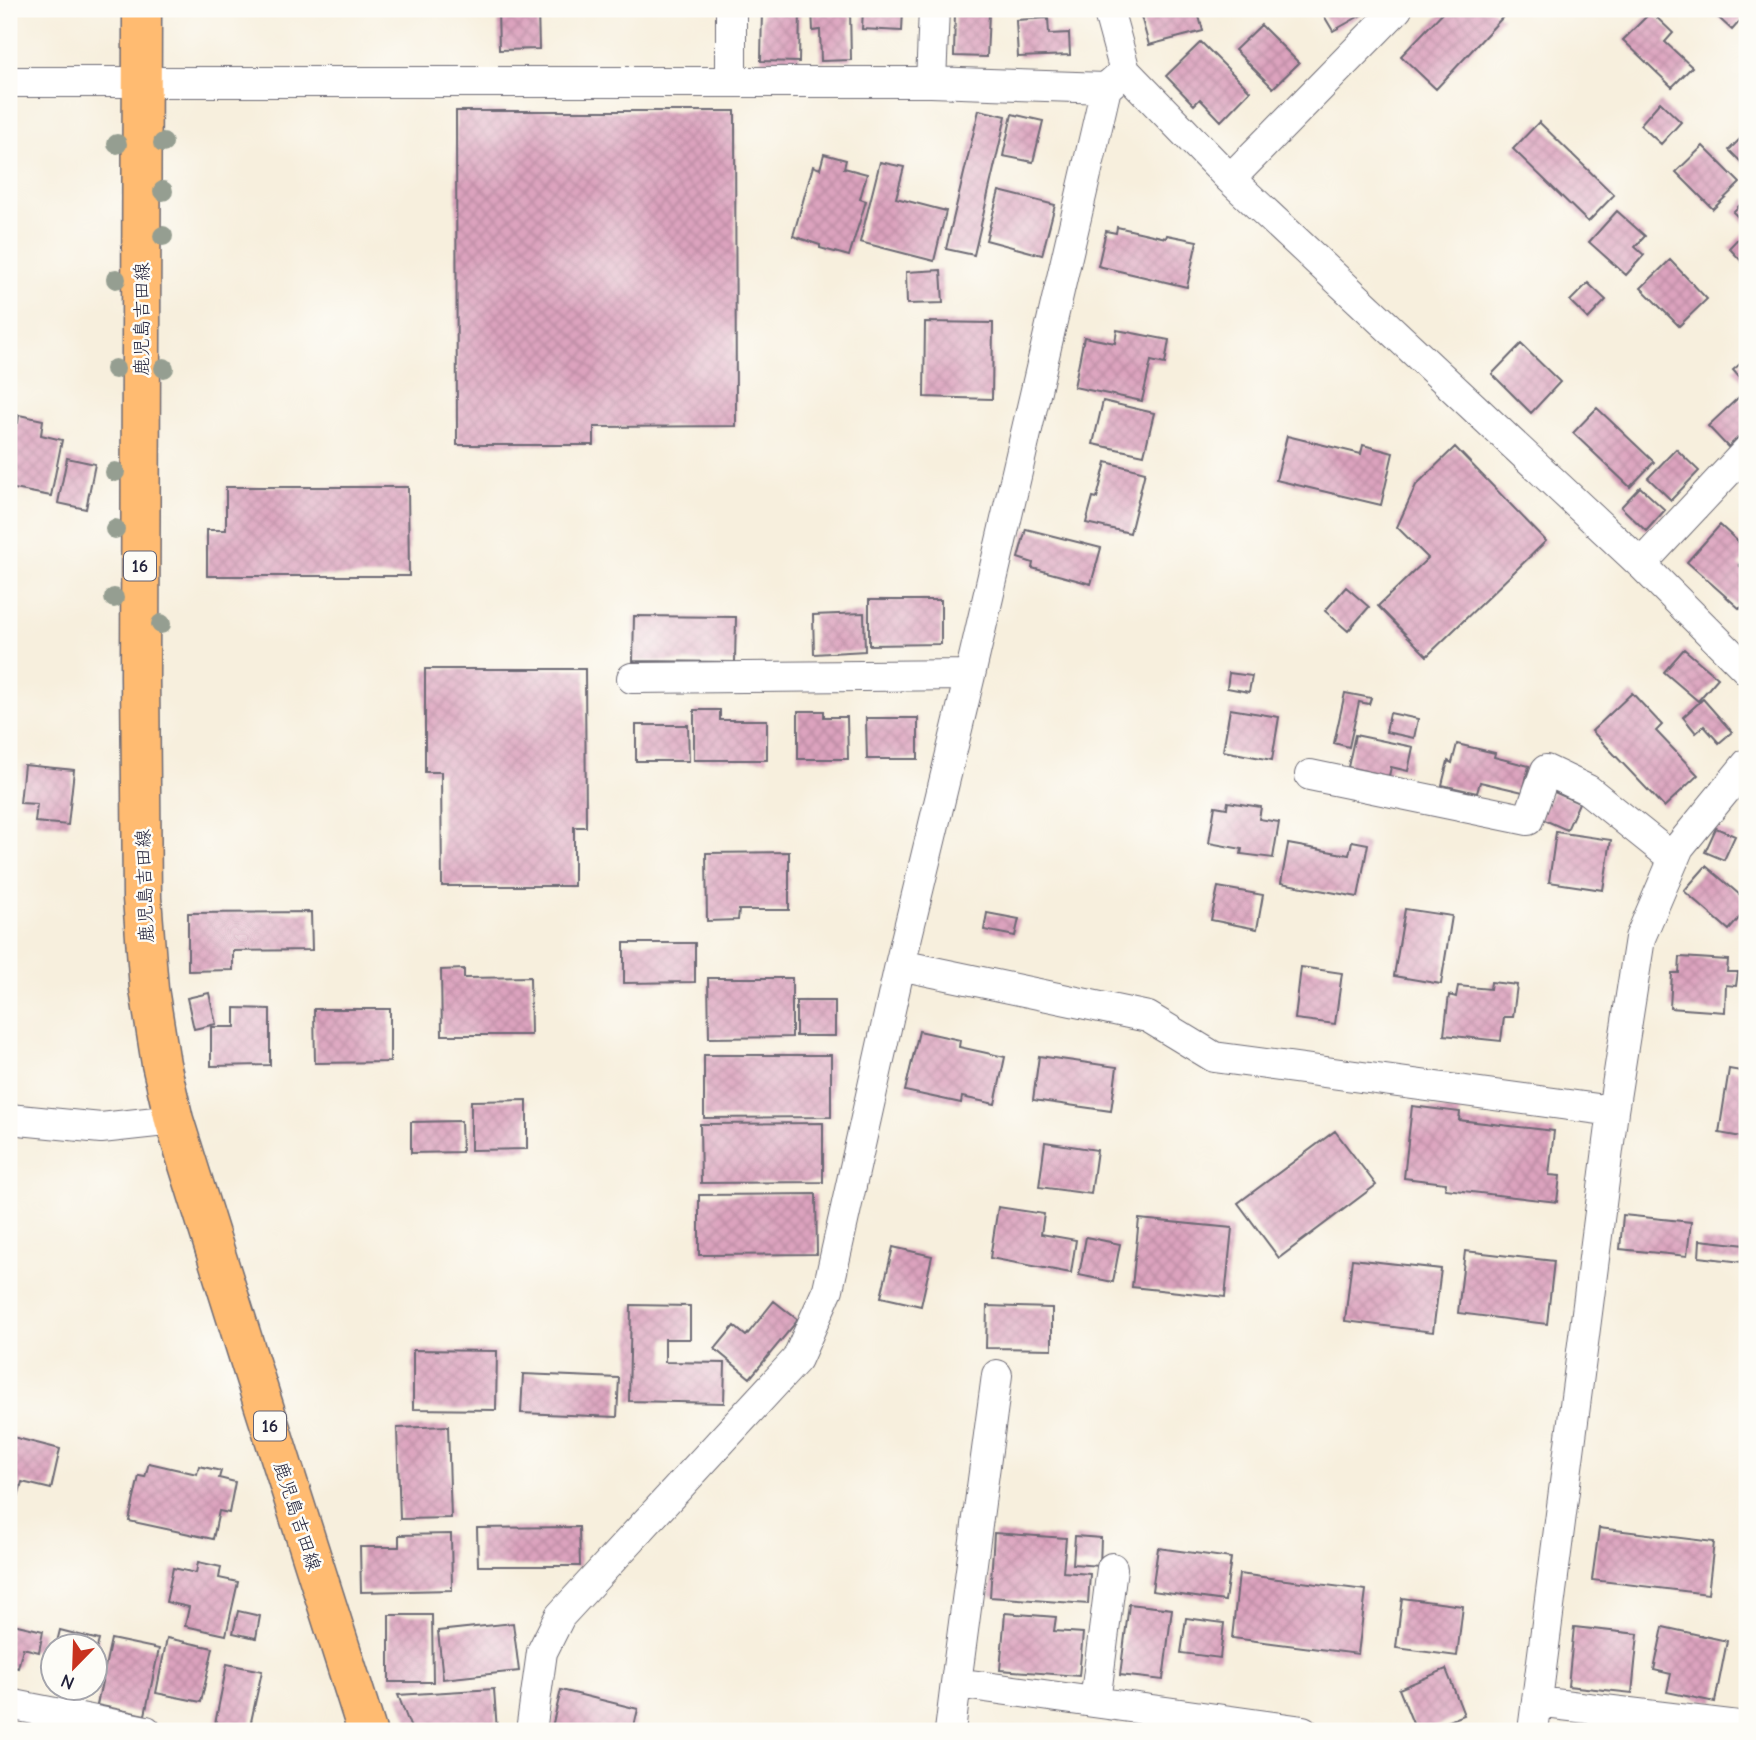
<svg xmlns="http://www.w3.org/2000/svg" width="1756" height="1740" viewBox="0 0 1756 1740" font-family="'Comic Neue','Klee One',sans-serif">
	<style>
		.building { fill: url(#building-cross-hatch) }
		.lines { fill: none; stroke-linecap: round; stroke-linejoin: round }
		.street-casing { stroke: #6d6a74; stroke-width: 32 }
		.primary-casing { stroke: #6d6a74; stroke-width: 41 }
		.street { stroke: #fff; stroke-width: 30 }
		.primary { stroke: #ffbb71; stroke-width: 38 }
		.tree { fill: #959e91 }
		.labels { text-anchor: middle; stroke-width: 5; stroke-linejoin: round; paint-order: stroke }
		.shield { fill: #fdfcf7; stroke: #646373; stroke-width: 2 }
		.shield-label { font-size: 18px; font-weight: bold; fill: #22223b }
		.street-label { font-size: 19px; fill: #22223b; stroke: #fdfcf7 }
	</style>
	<defs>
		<pattern id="building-cross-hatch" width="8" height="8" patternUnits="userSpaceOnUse" patternTransform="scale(1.75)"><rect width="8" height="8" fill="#dca3be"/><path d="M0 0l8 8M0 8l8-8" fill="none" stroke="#bc8ca4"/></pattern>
	</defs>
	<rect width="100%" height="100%" fill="#fdfcf7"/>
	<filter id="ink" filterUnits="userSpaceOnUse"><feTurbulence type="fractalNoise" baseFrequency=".0143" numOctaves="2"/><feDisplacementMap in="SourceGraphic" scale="14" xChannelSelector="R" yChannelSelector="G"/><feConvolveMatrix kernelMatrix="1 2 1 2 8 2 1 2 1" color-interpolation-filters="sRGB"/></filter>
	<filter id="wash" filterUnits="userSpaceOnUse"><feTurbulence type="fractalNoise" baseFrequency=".00686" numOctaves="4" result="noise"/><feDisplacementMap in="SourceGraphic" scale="28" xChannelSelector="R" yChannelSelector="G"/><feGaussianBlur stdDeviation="1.57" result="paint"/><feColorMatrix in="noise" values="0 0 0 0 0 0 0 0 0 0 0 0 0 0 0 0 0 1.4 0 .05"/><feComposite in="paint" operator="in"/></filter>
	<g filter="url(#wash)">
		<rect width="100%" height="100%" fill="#f7efdd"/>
		<g id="blocks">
			<path class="building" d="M498,9h40l1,40 -40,1z
				M762,9h38l-1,53 -38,-1z
				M812,9h38l1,51 -30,1 -1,-31 -7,1z
				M863,9h40l-1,22 -40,-2z
				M1139,9h58l6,22 -54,14z
				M1320,9h52l-39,22z
				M1446,9h46l10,9 -66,71 -35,-33z
				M1709,9h38v4l-15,17z
				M955,12l34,1 -2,44 -33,-1z
				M1651,12l22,21 -8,9 27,25 -20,20 -49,-47z
				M1048,18l1,16 20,-1 1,22 -52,2 -2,-37z
				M1261,25l38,38 -26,25 -38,-38z
				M1201,42l49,49 -29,30 -21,-22 -6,6 -28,-29z
				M1660,102l21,20 -20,22 -21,-19z
				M979,110l27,6 -32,139 -28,-6z
				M456,111h279l1,315 -142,1v18h-137z
				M1012,114l31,7 -10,41 -30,-6z
				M1539,122l75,73 -26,27 -75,-73z
				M1747,132v36l-18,-18z
				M1703,146l37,37 -27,26 -37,-37z
				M824,154l22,6 -2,8 23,6 -7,25 6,2 -17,55 -29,-8v-3l-27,-9 20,-70 7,3z
				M880,162l24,5 -8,31 50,13 -12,50 -74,-19z
				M999,191l56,14 -13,50 -56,-15z
				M1747,198v28l-14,-14z
				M1617,211l28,25 -10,11 9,8 -18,20 -37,-33z
				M1117,227l49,11 1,-3 30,6 -10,46 -89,-21 8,-35 10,2z
				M1747,229v38l-18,-19z
				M1670,260l37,39 -28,27 -38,-38z
				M941,270l2,33 -36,1 -1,-32z
				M1588,283l18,17 -18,19 -18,-18z
				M9,303l6,1 -4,40h-2z
				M925,322l68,1 -1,76 -68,-2z
				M1117,330l52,10 -4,24 -14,-3 -9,40 -68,-14 10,-50 31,6z
				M1521,344l39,38 -29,31 -39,-39z
				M1747,358v28l-14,-16z
				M1739,397l8,10v22l-19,18 -20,-21z
				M1103,401l51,12 -10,42 -51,-11z
				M1597,408l57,54 -24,25 -57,-54z
				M19,415l24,5 -2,15 21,5 -11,56 -42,-8v-66l9,1z
				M1287,436l74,18 2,-9 30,8 -12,52 -105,-25z
				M1455,447l91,94 -119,115 -49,-50 50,-48 -31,-31 19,-42z
				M1676,449l23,22 -28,29 -23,-22z
				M67,458l28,6 -9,45 -28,-6z
				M1106,462l39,10 -15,61 -44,-10 7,-26 4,1z
				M226,487h182l1,89h-202v-46h19z
				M1640,487l25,23 -19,21 -25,-24z
				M1720,525l27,25v6l-8,9 8,8v28l-7,8 -53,-47z
				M1026,529l75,19 -10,36 -59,-16 1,-5 -15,-5z
				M1346,587l23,20 -21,24 -23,-20z
				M869,600h72v44l-72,1z
				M864,613l1,38 -51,3 -1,-39z
				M634,616l102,1 -1,45 -102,-1z
				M1684,649l34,29 -20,23 -34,-29z
				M425,669h160l1,158h-12v59h-132l-1,-114h-16z
				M1229,673l23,3 -3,16 -22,-4z
				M1345,693l26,5 -2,6 -10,-2 -10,45 -15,-4z
				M1632,693l30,32 -6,6 42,44 -34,32 -72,-76z
				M1703,699l29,33 -13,11 -15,-17 -8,7 -13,-16z
				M1230,709l49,8 -7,43 -49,-9z
				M694,710h26v10h47v40h-73z
				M798,711h26v6h23l1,42h-50z
				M1390,713l28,6 -4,19 -28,-6z
				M866,718h52v41h-51z
				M636,725h52l1,36h-53z
				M1355,735l58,12 -5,24 -17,-4 -2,9 -41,-9z
				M1457,744l38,9 -1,4 35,9 -6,26 -43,-10 -3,11 -35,-8 6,-24 4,2z
				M24,765l50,5 -6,55 -33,-3 2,-18 -17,-1z
				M1552,791l27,12 -12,27 -27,-12z
				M1228,802l33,5 -2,12 20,3 -6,36 -32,-4 1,-5 -33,-6 6,-37 12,2z
				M1716,828l19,8 -11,24 -19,-8z
				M1556,832l55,8 -8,50 -54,-8z
				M1352,841l16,3 -10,53 -77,-14 7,-39 61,11z
				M789,852v58h-50l-1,10 -31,1 -1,-68z
				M1706,866l41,35v8l-18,21 -45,-39z
				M1218,887l45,8 -6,34 -46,-9z
				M1405,909l47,7 -11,68 -47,-8z
				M311,912l1,38 -79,1v19l-45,1v-58z
				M987,913l32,6 -4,17 -31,-6z
				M624,943h71v39l-71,1z
				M1680,957l48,3 -1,12h11l-2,14 -10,-1 -1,27 -55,-4 2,-35h7z
				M1301,967l41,6 -7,51 -40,-5z
				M464,969v9l66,-1 1,58h-89l-1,-65z
				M708,978h84v59l-83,1z
				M1491,982l26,3 -4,32h-9l-3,24 -57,-6 5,-40 7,2 2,-11 32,3z
				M209,993l7,31 -22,5 -7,-31z
				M796,1001h39v35h-39z
				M235,1008l35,1v56l-59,1v-39h24z
				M314,1009h76v53l-75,1z
				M919,1031l41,9 -1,7 46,10 -10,47 -33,-7 -1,6 -56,-12z
				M704,1055h127v62l-127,1z
				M1039,1056l78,11 -6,44 -78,-11z
				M1729,1069l18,3v66l-28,-5z
				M527,1100v49l-56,1v-49z
				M1412,1106l48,6 -1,8 95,11 -5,44 11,1 -3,26 -112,-13 1,-6 -42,-5z
				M461,1121l1,31 -51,1v-31z
				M823,1123v59l-122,1 -1,-59z
				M1335,1131l41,54 -97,73 -41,-55z
				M1045,1142l52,8 -6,44 -52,-7z
				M816,1194l1,60 -118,1v-60z
				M998,1207l46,7 -3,20 35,6 -5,33 -81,-15z
				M1623,1215l68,7 -4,34 -67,-7z
				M1139,1219l93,9 -7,69 -93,-10z
				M1086,1237l34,7 -7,38 -34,-7z
				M1700,1240l45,5 -3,17 -43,-5z
				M893,1247l39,9 -11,50 -40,-9z
				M1465,1251l89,10 -7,63 -89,-11z
				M1352,1259l89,10 -8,63 -88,-11z
				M774,1301l24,19 -48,58 -35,-29 19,-23 12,10z
				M631,1305l59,1v33h-25v23l60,1 -1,40 -95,-2z
				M987,1306l65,2v41l-66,-1z
				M413,1350l84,1 -1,59 -83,-1z
				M523,1374l96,4 -2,39 -96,-4z
				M448,1426l3,92 -51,1 -3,-91z
				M9,1436l51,13 -9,40 -29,-7 -4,15 -9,-3z
				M149,1463l48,11 2,-8 22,5 -2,7 16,4 -6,31 -10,-2 -6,28 -84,-18 10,-45 6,1z
				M579,1527l1,39h-102l-1,-38z
				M1599,1528l115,14 -6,52 -116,-14z
				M994,1533l72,5 -3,34 27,2 -2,30 -98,-7z
				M451,1534l1,56 -91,2 -1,-45h39v-12z
				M1075,1536l26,2 -1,28 -27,-2z
				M1158,1548l73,10 -6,43 -73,-10z
				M198,1562l23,5 -2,11 19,4 -12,53 -41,-9 4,-19 -23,-5 7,-34 23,5z
				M1239,1574l127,16 -8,64 -126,-16z
				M1402,1598l61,8 -6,50 -61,-8z
				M1129,1604l43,5 -9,71 -43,-5z
				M238,1611l22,5 -4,22 -23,-5z
				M1005,1613l51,4 -2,14 29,2 -4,43 -79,-6z
				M389,1615h43l1,67h-44z
				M1186,1618l38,5 -4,35 -39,-5z
				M9,1623l34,8 -4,21 -16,-4 -5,20 -9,-2z
				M513,1623l6,48 -76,8 -5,-48z
				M1574,1627l64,7 -6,59 -64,-7z
				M1663,1627l64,14 -12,61 -48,-10 4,-18 -17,-4z
				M60,1630l39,10 -4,15 -1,-9h-38z
				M167,1638l46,10 -12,54 -45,-9z
				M111,1639l48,10 -14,66 -48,-10z
				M227,1664l35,7 -13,60 -34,-7z
				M1446,1669l18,46 -39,16h-9l-17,-42z
				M494,1689l3,42h-85l-14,-36z
				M561,1690l77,19 -5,22h-82z"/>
		</g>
	</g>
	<g filter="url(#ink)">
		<use href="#blocks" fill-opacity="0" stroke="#6d6a74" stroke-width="2"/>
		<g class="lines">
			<defs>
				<path id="street" d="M731,9v72
					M1108,9l17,62 105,108 411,385 106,106
					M9,82h922l175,6
					M931,82l3,-73
					M1230,179l167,-170
					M1641,564l106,-113
					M632,678l338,-3
					M1310,775l218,45 18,-50 42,20 86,69
					M900,965l248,52 66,40 399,54
					M9,1119l92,9 73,-8
					M956,1683l41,-308
					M1095,1702l17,-134
					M1537,1702l210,25
					M9,1704l137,27
					M531,1731l11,-79 18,-36 237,-257 31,-70 72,-324 70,-290 136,-587 19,-17
					M950,1731l6,-48 347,48
					M1533,1731l80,-620 27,-173 39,-91 68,-83"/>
				<path id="primary" d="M142,9l-2,668 2,221 7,91 12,75 13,56 79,252 114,359"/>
			</defs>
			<use href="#street" class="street-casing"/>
			<use href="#primary" class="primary-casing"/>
			<use href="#street" class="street"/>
			<use href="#primary" class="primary"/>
		</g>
		<g class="tree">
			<circle cx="163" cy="143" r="10"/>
			<circle cx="117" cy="144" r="10"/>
			<circle cx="163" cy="191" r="10"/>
			<circle cx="163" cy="236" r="10"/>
			<circle cx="116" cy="279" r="10"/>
			<circle cx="164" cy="368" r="10"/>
			<circle cx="115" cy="369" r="10"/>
			<circle cx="115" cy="472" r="10"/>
			<circle cx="115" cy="529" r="10"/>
			<circle cx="114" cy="598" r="10"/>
			<circle cx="161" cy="624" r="10"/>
		</g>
	</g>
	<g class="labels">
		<g class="shield">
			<rect x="124" y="551.5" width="32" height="29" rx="5"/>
			<rect x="254" y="1411.5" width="32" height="29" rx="5"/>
		</g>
		<g class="shield-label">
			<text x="140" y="572">16</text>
			<text x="270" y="1432">16</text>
		</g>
		<g class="street-label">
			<text transform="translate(141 319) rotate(-90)" y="7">鹿児島吉田線</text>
			<text transform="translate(144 886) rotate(-92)" y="7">鹿児島吉田線</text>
			<text transform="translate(298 1516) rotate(72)" y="7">鹿児島吉田線</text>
		</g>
	</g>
	<rect width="1756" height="1740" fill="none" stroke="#fdfcf7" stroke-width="35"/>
	<g transform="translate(74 1667) rotate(203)"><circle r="33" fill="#fdfcf7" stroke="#a5a5ac" stroke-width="2"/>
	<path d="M0-5L12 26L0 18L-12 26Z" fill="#c8321e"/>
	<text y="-10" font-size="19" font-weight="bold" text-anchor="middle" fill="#22223b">N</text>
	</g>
</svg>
